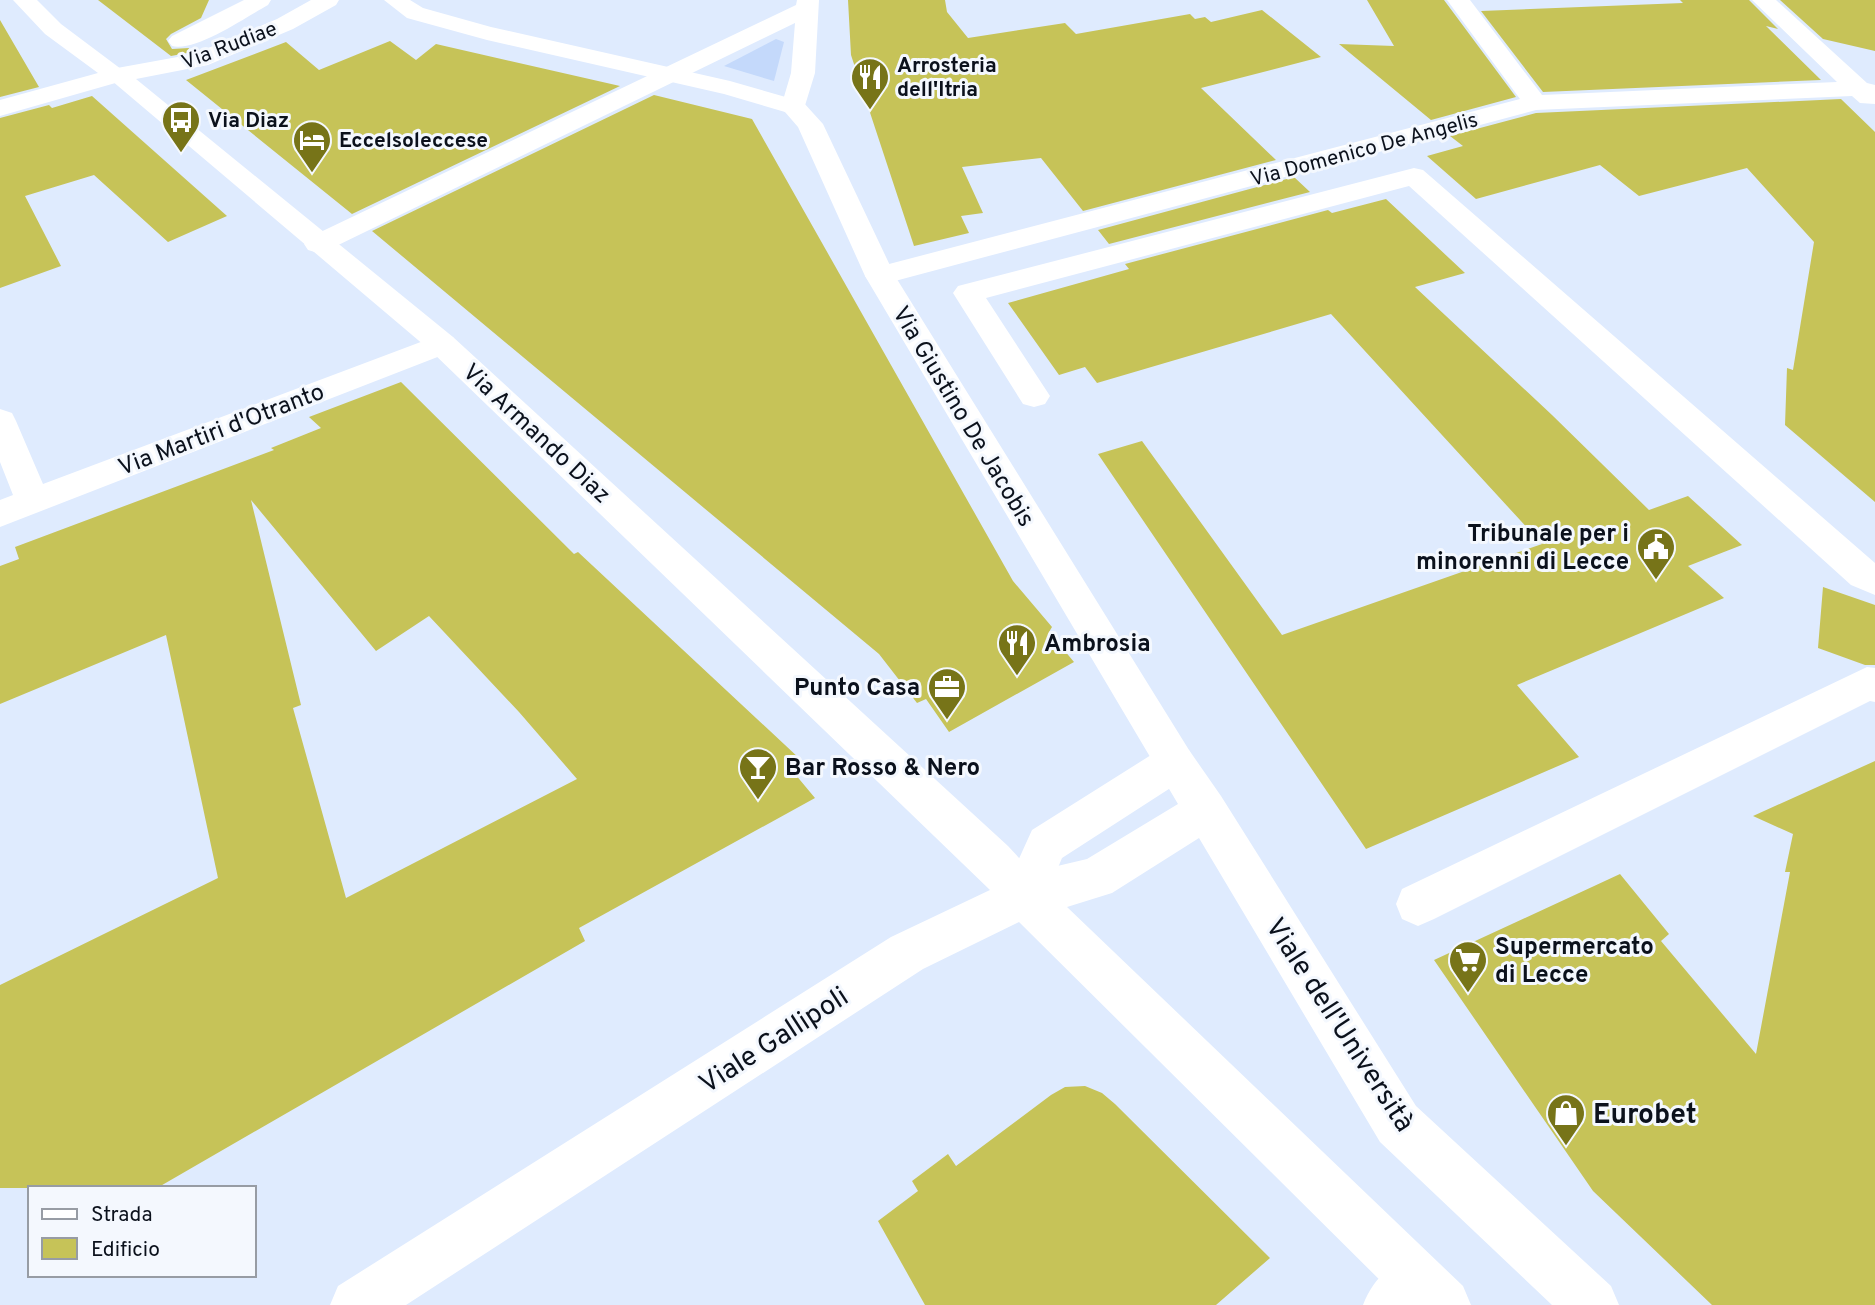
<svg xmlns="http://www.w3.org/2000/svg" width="1875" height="1305" viewBox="0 0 1875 1305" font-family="Overpass,sans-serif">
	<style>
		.green { fill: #c4d9fb }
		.building { fill: #c6c358; fill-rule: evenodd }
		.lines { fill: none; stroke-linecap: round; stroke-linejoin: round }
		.minor { fill: #fff; fill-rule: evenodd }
		.major { fill: #fff; fill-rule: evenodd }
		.labels { text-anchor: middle; stroke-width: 6; stroke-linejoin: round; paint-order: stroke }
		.far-street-label { font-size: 21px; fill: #0b111c; stroke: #f4f8fe }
		.far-poi-label { font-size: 21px; font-weight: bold; fill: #0b111c; stroke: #f4f8fe; text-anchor: start }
		.street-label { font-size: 24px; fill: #0b111c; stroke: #f4f8fe }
		.poi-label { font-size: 24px; font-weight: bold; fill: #0b111c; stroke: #f4f8fe; text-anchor: start }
		.near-street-label { font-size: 28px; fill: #0b111c; stroke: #f4f8fe }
		.near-poi-label { font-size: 28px; font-weight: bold; fill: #0b111c; stroke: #f4f8fe; text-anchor: start }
	</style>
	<rect width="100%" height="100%" fill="#dfebfe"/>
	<path class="green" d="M776,39l8,3 -10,39 -50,-15z"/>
	<path class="building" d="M98,0h111l-8,18 -30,16 -5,5 6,10 17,-1 -2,5 -16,3z
		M848,0h97l2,12 21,26 97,-15 11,11 114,-20 5,5 10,-2 6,5 51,-12 59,47 -120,31 75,72 -193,51 -42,-53 -79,9 21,46 -22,3 8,17 -55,13 -63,-191z
		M1367,0h77l72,97 -85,23 -92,-76 55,2z
		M1680,0h69l29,29 -12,-3 55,54 -278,12 -62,-81 202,-8z
		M1780,0h95v51l-52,-12z
		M0,20l39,67 -39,10z
		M390,41l26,19 20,-16 184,42 -268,128 -166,-134 100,-38 33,28z
		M654,95l98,24 261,462 39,46 -3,5 25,30 -125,70 -23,-33 -9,4 -38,-49 -507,-423z
		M92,96l135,120 -59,26 -74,-67 -69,21 36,70 -61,22v-170l49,-13 3,3z
		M1841,99l34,33v370l-90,-77 2,-57 6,2 21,-128 -67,-74 -108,28 -39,-31 -124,34 -49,-43 36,-10 -13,-10 86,-23z
		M1294,177l16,15 -201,52 -11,-14z
		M1386,199l79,74 -50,14 137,128 97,95 39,-14 54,49 -54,21 36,32 -207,87 62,72 -213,92 -268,-395 44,-13 140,194 260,-91 -211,-230 -234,69 -12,-16 -26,8 -51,-72 121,-34 -4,-5 203,-54 4,3z
		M401,382l173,172 4,-2 222,207 -10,9 25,30 -236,130 6,13 -428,247h-157v-203l218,-107 -52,-243 -166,69v-138l19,-7 -4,-12 259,-97 -3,-2 50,-20 -12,-11zM251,500l125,151 53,-35 90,96 58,67 -231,119 -53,-190 8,-3z
		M1823,587l52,18v60h-10l-47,-17z
		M1875,761v544h-163l-119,-114 -159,-231 186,-86 49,60 -8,7 95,113 34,-182h-5l8,-38 -40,-18z
		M1085,1086l17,7 13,11 155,154 -54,47h-291l-47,-84 40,-30 -6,-10 36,-27 8,12 95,-71 14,-8z"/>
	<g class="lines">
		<path class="minor" d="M13,0h24l24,24 68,51 -3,5 -126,36v-16l98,-27 -53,-39z
			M797,0h22l-4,73 -12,39 -9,3 -9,-3 -4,-5 10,-34 4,-50 -467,227 -10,3 -10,-3 -4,-6 4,-6 488,-233z
			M1447,0h23l72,95 295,-13 -85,-82h24l91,83 8,2v19l-15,-1 -8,-7 -316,14 -656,175 -10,-2 -5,-7 5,-7 650,-170z
			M1414,168l9,2 452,393v32l-24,-10 -442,-399 -423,112 64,98 -5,8 -11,3 -11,-3 -70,-111 5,-7z
			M442,334l11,3 4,7 -4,7 -453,176v-27l13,-5 -13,-33v-53l12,4 4,8 27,63z
			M1867,667l8,1v34l-5,-1 -436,218 -16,7 -16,-7 -6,-15 6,-15z
			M1174,744l15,6 6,13 -6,13 -127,82 -22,53 -16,7 -16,-7 -6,-15 30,-66 127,-80z
			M1416,1253l19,8 8,19 -8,19 -6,6h-66c10,-26 27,-41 53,-52z"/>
		<path class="major" d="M244,0h27l-3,5c-22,12 -72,47 -96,41l-4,-5 4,-5z
			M311,0h28l-3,5 -43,24 -85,36 -72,14 317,258 555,509 24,26 55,-13 91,-55 -313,-528 -67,-149 -13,-15 -61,-18 -237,-54 -80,-22 -23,-18h26l13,8 68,19 239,54 73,21 20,22 72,152 294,474 32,46 195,310 195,180 8,19h-67l-172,-163 -181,-304 -87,55 -45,14 396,379 8,19h-66l-386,-383 -96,47 -517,336h-76l8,-19 553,-349 99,-47 -559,-539 -326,-276 3,-5 9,-2 77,-14 83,-35z"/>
	</g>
	<defs>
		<symbol id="restaurant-pin" viewBox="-11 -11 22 30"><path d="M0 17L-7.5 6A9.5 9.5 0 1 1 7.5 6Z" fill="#777418" stroke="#f4f8fe"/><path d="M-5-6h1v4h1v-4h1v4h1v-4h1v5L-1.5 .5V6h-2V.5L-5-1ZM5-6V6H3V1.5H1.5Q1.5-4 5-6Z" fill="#fff"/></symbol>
		<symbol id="bus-pin" viewBox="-11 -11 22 30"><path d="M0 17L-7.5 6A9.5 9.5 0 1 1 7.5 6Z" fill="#777418" stroke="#f4f8fe"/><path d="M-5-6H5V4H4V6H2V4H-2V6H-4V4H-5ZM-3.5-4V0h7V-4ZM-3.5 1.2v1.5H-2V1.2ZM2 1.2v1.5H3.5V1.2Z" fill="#fff"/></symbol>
		<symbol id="hotel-pin" viewBox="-11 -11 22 30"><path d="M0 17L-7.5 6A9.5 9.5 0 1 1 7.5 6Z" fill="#777418" stroke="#f4f8fe"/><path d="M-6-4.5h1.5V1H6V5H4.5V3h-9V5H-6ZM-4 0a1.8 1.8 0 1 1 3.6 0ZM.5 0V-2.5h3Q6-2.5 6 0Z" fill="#fff"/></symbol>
		<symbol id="civic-pin" viewBox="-11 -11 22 30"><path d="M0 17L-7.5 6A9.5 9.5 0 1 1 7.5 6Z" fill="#777418" stroke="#f4f8fe"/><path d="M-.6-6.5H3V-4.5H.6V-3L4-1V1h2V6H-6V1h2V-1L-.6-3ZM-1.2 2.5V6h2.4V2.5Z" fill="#fff"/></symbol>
		<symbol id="office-pin" viewBox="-11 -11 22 30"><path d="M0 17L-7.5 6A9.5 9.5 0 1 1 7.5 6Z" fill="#777418" stroke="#f4f8fe"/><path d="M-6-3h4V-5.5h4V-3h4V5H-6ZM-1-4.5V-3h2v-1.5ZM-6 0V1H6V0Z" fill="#fff"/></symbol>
		<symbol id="bar-pin" viewBox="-11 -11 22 30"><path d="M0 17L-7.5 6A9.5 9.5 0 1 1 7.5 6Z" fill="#777418" stroke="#f4f8fe"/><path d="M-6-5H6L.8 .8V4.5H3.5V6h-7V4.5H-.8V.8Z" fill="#fff"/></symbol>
		<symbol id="supermarket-pin" viewBox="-11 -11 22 30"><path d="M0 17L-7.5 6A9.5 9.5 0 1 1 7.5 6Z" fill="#777418" stroke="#f4f8fe"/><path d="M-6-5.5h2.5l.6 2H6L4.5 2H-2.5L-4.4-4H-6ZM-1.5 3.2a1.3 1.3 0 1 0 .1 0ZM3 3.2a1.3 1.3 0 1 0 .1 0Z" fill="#fff"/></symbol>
		<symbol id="shop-pin" viewBox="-11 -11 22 30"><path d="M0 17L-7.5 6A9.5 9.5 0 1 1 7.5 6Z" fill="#777418" stroke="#f4f8fe"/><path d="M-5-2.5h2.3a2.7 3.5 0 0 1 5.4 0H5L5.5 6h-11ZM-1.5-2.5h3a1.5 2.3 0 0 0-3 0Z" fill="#fff"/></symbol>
	</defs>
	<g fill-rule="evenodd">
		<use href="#restaurant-pin" x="848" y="55" width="44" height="60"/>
		<use href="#bus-pin" x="159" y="98" width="44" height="60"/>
		<use href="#hotel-pin" x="290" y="118" width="44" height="60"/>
		<use href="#civic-pin" x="1634" y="525" width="44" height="60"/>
		<use href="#restaurant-pin" x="995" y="621" width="44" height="60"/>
		<use href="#office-pin" x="925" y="665" width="44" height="60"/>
		<use href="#bar-pin" x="736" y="745" width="44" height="60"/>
		<use href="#supermarket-pin" x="1446" y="938" width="44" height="60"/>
		<use href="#shop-pin" x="1544" y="1091" width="44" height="60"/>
	</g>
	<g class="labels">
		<g class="far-street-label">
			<text transform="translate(229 45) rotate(-21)" y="7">Via Rudiae</text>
			<text transform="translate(1364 149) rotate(-15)" y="7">Via Domenico De Angelis</text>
		</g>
		<g class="far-poi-label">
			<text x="897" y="72">Arrosteria<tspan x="897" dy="24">dell'Itria</tspan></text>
			<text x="208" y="127">Via Diaz</text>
			<text x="339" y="147">Eccelsoleccese</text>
		</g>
		<g class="street-label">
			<text transform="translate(964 416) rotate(59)" y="8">Via Giustino De Jacobis</text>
			<text transform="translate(221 429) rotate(-21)" y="8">Via Martiri d'Otranto</text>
			<text transform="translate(537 433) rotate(43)" y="8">Via Armando Diaz</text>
		</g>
		<g class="poi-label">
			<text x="1629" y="541" text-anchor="end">Tribunale per i<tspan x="1629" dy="28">minorenni di Lecce</tspan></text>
			<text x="1044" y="651">Ambrosia</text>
			<text x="920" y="695" text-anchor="end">Punto Casa</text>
			<text x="785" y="775">Bar Rosso &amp; Nero</text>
			<text x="1495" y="954">Supermercato<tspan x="1495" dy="28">di Lecce</tspan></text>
		</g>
		<g class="near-street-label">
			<text transform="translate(1341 1024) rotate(57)" y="10">Viale dell'Università</text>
			<text transform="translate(773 1039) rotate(-33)" y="10">Viale Gallipoli</text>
		</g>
		<g class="near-poi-label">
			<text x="1593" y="1123">Eurobet</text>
		</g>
	</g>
	<rect x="28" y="1186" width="228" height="91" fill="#f4f8fe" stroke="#979ca4" stroke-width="2"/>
	<rect x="42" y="1209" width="35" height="10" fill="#ffffff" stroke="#979ca4" stroke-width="2"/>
	<text x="91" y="1221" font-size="21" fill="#0b111c">Strada</text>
	<rect x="42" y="1238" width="35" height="21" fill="#c6c358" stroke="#979ca4" stroke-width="2"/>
	<text x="91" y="1256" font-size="21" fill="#0b111c">Edificio</text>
</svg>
